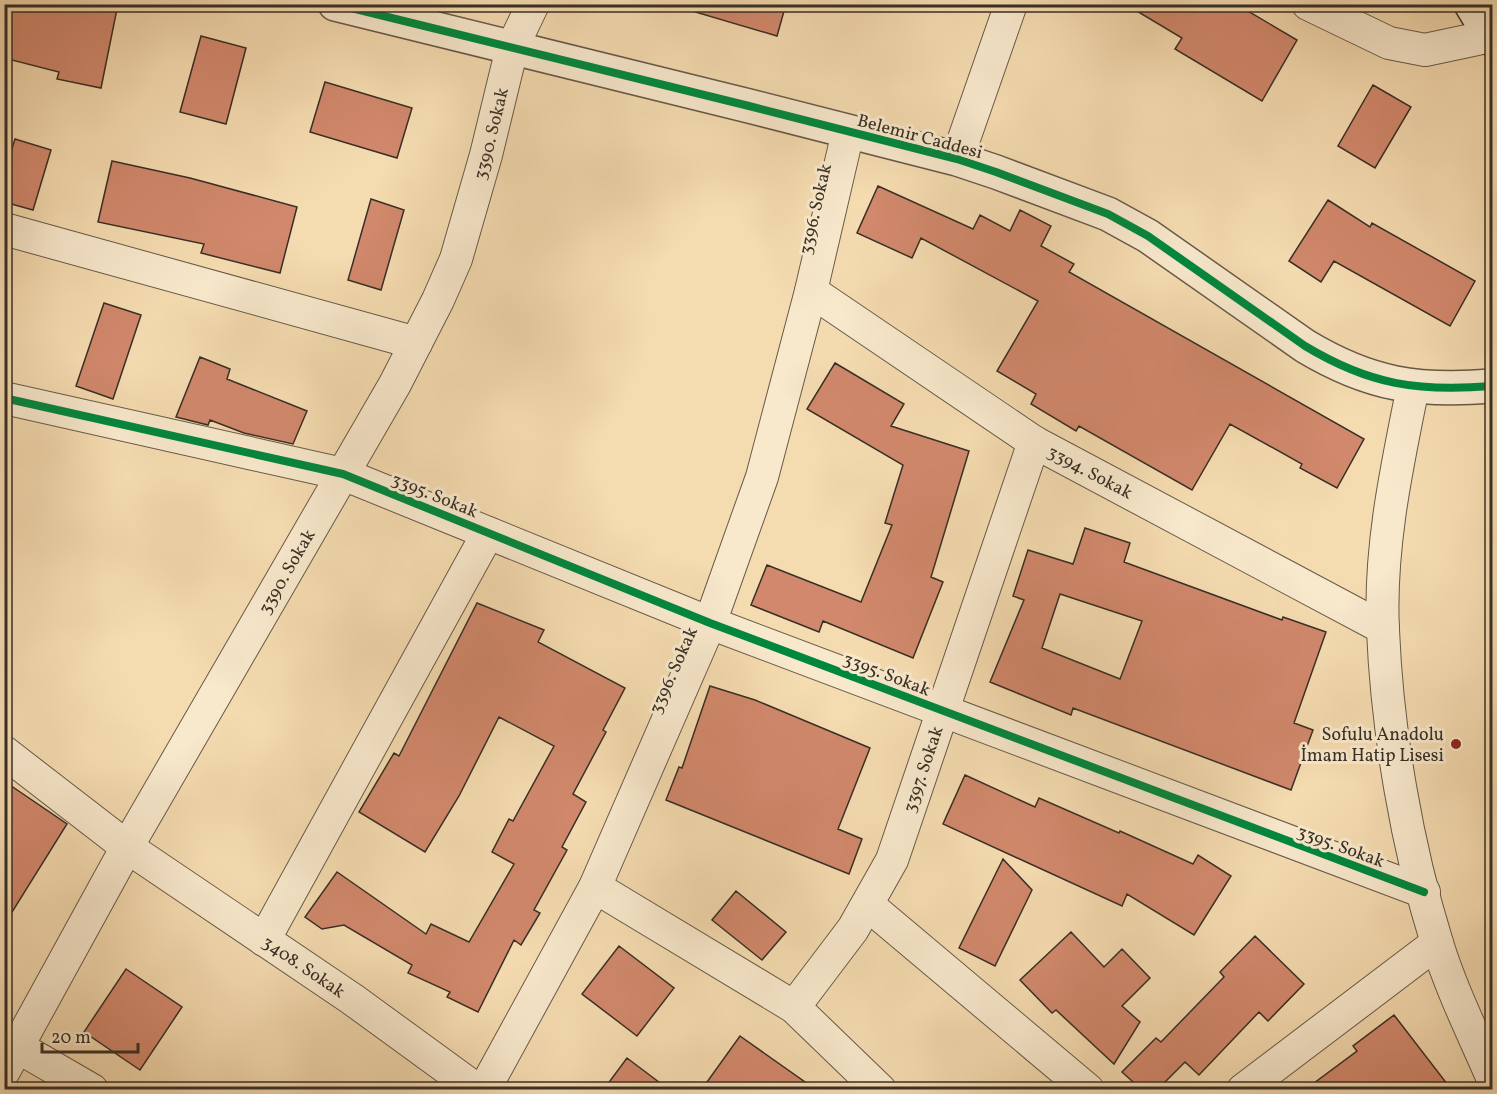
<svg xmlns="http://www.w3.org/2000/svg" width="1497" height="1094" viewBox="0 0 1497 1094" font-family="Vollkorn,serif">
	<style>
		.building { fill: #d1886c; stroke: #382f25; stroke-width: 1.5; fill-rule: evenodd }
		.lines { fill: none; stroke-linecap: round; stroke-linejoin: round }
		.minor-casing { stroke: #675a48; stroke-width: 34 }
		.tertiary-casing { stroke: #675a48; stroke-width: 36 }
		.secondary-casing { stroke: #382f25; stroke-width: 36 }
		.minor { stroke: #f8e8cc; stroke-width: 32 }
		.tertiary { stroke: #f8e8cc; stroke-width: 33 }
		.secondary { stroke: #f8e8cc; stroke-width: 33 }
		.cycleway-casing { stroke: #f8e8cc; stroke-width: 11 }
		.cycleway { stroke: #00873e; stroke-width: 8 }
		.poi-dot { fill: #8f2418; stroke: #f8e8cc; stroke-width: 2 }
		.labels { text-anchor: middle; stroke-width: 6; stroke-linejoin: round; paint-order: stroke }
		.street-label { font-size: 18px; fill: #382f25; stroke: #f8e8cc }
		.poi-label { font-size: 18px; fill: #382f25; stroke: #f8e8cc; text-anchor: end }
	</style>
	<rect width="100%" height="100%" fill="#f5dbb0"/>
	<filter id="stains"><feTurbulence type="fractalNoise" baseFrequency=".00333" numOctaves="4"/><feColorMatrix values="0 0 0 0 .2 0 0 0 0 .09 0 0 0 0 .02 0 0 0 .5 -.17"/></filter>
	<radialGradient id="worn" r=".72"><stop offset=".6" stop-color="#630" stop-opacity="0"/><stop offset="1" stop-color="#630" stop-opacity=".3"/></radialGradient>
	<path class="building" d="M4,4h114l-17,84 -44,-9 2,-7 -55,-14z
		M693,4h93l-9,32 -85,-25z
		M1125,4h111l61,36 -35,61 -87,-52 7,-11z
		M201,36l45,12 -20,76 -46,-12z
		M325,82l87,26 -15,50 -87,-26z
		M1373,85l38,22 -36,61 -37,-22z
		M15,139l36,11 -18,60 -29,-8v-29z
		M112,161l78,17 107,29 -17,66 -79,-20 3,-9 -106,-22z
		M878,186l95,43 7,-14 30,16 10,-21 31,16 -10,20 33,18 -5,8 295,167 -27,49 -37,-20 2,-4 -72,-40 -38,66 -113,-64 -3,5 -45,-27 5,-10 -39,-23 41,-70 -117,-63 -9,20 -55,-25z
		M371,199l33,11 -23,80 -33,-10z
		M1328,200l42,27 2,-4 103,58 -25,45 -116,-65 -13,21 -32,-21z
		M104,303l37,12 -28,84 -37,-13z
		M200,357l30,12 -3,10 80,32 -14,33 -49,-11 -34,-13 -2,5 -32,-8z
		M835,363l69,41 -13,22 78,25 -38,126 12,5 -30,76 -90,-37 -4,11 -68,-27 16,-40 94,37 31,-77 -7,-2 18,-58 -96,-56z
		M1085,528l45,15 -6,19 158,58 1,-3 43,15 -32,91 19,7 -22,60 -218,-82 -2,7 -81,-33 34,-82 -11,-4 15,-46 45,14zM1060,594l82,27 -22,58 -78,-31z
		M477,603l67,27 -6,12 87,46 -22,42 3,2 -33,62 13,8 -24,45 5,3 -33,60 6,3 -19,32 -7,-5 -36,72 -31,-15 3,-5 -42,-19 4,-8 -68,-40 -22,4 -17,-12 32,-45 89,62 5,-10 38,18 45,-78 -22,-12 17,-33 4,2 41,-75 -55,-29 -40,79 -34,56 -66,-40 35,-59 5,3z
		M710,686l45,14 115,48 -32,81 24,10 -13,35 -183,-74 13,-33 3,1z
		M965,775l70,32 4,-9 80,35 1,-2 73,33 5,-9 33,21 -37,59 -67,-41 -5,12 -179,-82z
		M4,781l63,43 -63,101z
		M1003,859l29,31 -37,76 -36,-18z
		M736,891l50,41 -24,28 -50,-40z
		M1071,932l33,35 18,-18 28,29 -28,28 18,16 -26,42 -58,-54 -4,3 -32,-33z
		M1255,936l49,48 -36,37 -9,-9 -60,63 -14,-13 -27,27h-17l-19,-17 34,-34 5,4 63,-65 -4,-5z
		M619,946l55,42 -37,48 -55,-42z
		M126,969l56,38 -42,63 -56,-38z
		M1394,1015l57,74h-145l51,-38 -4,-5z
		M740,1036l75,53h-113z
		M627,1058l41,31h-64z"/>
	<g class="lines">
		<defs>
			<g id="minor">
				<path d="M1308,4l81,39 36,7 66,-14"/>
				<path d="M957,159l54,-155"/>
				<path d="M4,229l412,114"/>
				<path id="s1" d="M811,291l223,151 349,186"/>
				<path d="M1413,387c-16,79 -34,161 -30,243 4,100 24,217 54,313 14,46 36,90 55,134"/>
				<path d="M4,398l339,76 367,149 714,269"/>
				<path id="s2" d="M4,752l123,95 225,152 125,91"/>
				<path d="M595,887l199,120 86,83"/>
				<path d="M868,905l220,185"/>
				<path d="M264,940l224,-407"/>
				<path id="s3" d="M794,1007l59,-78 39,-69 142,-418"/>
				<path d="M4,1039l88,51"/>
				<path id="s4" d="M4,1071l123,-224 268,-463 43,-84 18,-41 30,-104 26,-107 21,-44"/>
				<path d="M484,1090l111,-203 115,-264 52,-146 49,-186 37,-159"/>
				<path d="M1243,1090l194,-147"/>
			</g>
			<path id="tertiary" d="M335,4l414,102 208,53 39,13 112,42 40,22 157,110c65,39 113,46 187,40"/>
			<path id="secondary" d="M1471,4l21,35"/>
		</defs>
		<use href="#minor" class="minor-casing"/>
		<use href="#tertiary" class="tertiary-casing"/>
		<use href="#secondary" class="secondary-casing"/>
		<use href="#minor" class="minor"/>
		<use href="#tertiary" class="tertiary"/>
		<use href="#secondary" class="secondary"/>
		<defs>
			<path id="cycleway" d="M335,4l414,102 208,53 39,13 112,42 40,22 157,110c65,39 113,46 187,40
				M4,398l339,76 367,149 714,269"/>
		</defs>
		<use href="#cycleway" class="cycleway-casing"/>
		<use href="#cycleway" class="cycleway"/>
	</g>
	<circle class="poi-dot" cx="1456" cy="744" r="6"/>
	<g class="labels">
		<g class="street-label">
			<text dy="6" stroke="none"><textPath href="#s4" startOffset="1060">3390. Sokak</textPath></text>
			<text transform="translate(920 136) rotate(15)" y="6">Belemir Caddesi</text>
			<text transform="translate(815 209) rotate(-77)" y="6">3396. Sokak</text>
			<text dy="6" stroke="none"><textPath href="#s1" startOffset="333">3394. Sokak</textPath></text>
			<text transform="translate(435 495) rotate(22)" y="6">3395. Sokak</text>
			<text dy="6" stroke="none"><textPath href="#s4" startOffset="574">3390. Sokak</textPath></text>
			<text transform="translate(673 670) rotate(-66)" y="6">3396. Sokak</text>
			<text transform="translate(887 674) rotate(21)" y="6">3395. Sokak</text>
			<text dy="6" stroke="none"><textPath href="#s3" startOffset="273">3397. Sokak</textPath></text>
			<text transform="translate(1341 846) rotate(20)" y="6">3395. Sokak</text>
			<text dy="6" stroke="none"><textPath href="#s2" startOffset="369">3408. Sokak</textPath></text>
		</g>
		<g class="poi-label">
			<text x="1444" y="740">Sofulu Anadolu<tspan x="1444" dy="21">İmam Hatip Lisesi</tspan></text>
		</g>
	</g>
	<rect width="1497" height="1094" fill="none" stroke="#f5dbb0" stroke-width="24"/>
	<rect x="6" y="6" width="1485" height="1082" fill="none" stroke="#382f25" stroke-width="3"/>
	<rect x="12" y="12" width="1473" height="1070" fill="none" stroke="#382f25" stroke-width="1.5"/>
	<path d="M42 1043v9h96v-9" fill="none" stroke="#382f25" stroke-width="3"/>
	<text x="51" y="1043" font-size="18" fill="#382f25" stroke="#f8e8cc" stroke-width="4.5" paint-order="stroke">20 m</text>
	<rect width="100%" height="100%" filter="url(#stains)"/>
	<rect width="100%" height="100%" fill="url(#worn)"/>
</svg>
